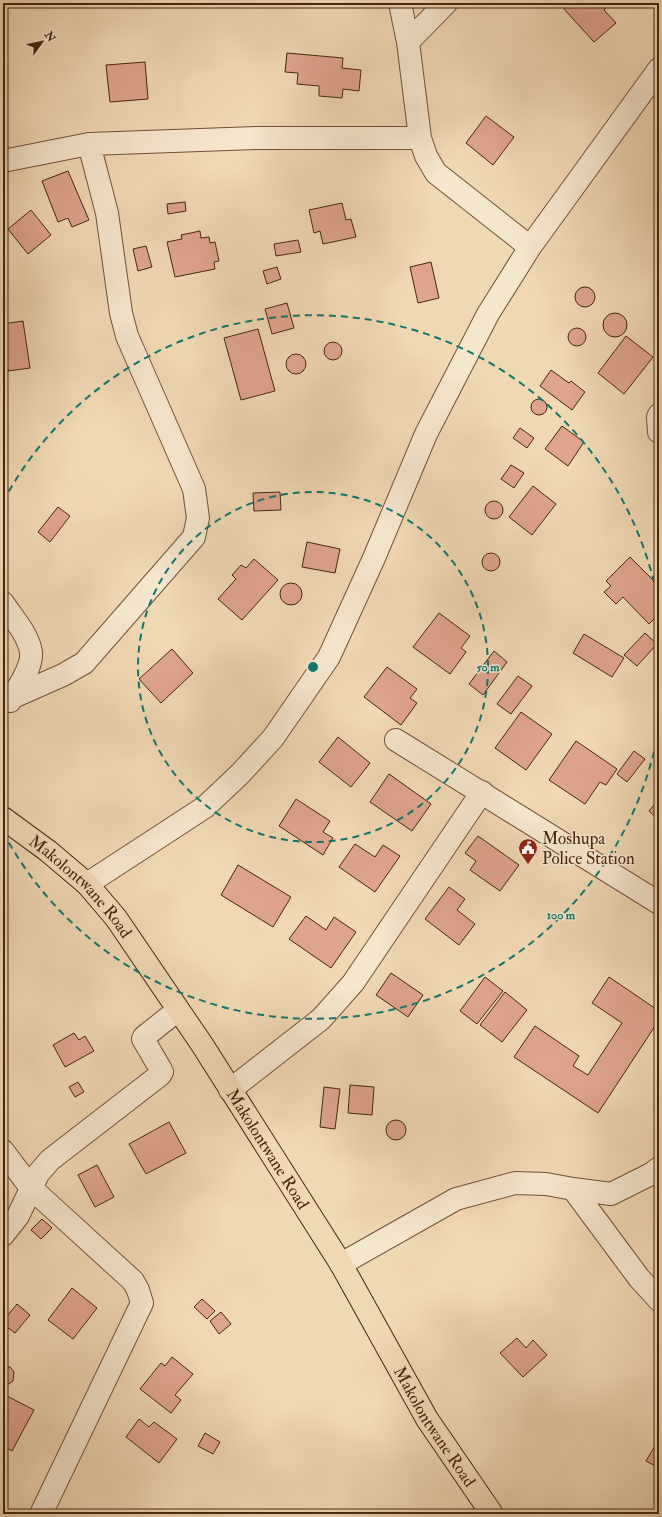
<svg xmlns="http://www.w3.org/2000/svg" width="662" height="1517" viewBox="0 0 662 1517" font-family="'IM FELL Double Pica',serif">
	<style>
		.building { fill: #dfa48d; stroke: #462410 }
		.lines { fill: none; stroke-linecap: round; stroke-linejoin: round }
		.minor-casing { stroke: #705139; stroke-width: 24 }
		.major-casing { stroke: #462410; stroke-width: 24 }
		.minor { stroke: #f5e6ce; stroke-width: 22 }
		.major { stroke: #f0d8b3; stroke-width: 22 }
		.ring { fill: none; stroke: #0f766e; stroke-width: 2; stroke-dasharray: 7 5 }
		.labels { text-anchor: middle; stroke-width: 3; stroke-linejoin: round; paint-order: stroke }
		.poi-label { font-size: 17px; fill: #462410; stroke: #f5e6ce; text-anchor: start }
		.street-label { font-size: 17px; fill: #462410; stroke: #f5e6ce }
		.centre { fill: #0f766e; stroke: #f5e6ce; stroke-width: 2 }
		.ring-label { font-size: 12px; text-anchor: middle; font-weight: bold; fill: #0f766e; stroke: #f5e6ce; stroke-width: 3; stroke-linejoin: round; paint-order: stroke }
	</style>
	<rect width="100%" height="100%" fill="#f0d8b3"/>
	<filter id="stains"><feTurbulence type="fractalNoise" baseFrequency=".005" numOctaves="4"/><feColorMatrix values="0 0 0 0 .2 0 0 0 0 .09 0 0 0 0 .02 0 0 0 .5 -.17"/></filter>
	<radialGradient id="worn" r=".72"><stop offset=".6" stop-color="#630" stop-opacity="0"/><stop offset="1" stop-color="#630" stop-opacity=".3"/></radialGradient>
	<path class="building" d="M571,3h40l-7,7 12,13 -22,19 -30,-33z
		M287,53l56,5 -1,10 19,2 -2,21 -16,-2 -1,9 -23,-2v-10l-22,-2 1,-11 -13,-1z
		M145,62l3,37 -38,3 -4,-37z
		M486,116l28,21 -21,28 -27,-22z
		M68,171l21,49 -17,7 -4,-9 -10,4 -16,-41z
		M185,202l1,9 -18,3 -1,-10z
		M342,203l4,17 5,-1 5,18 -33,7 -3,-13 -6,2 -5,-23z
		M31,210l20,25 -23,19 -20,-25z
		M659,213v14l-2,-4z
		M200,231l1,7 8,-1 1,6 5,-1 4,19 -5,1 1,7 -40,8 -8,-35 15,-3 -1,-4z
		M298,240l3,12 -25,4 -2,-12z
		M146,246l6,21 -14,4 -5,-22z
		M431,262l8,36 -21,5 -8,-36z
		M277,267l4,12 -14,5 -4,-13z
		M575 297a10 10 0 1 1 20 0a10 10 0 1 1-20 0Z
		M287,303l7,25 -22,6 -7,-25z
		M603 325a12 12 0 1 1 24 0a12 12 0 1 1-24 0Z
		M23,321l7,47 -22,3 -5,-34v-13z
		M568 337a9 9 0 1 1 18 0a9 9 0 1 1-18 0Z
		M258,329l17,62 -34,9 -17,-62z
		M626,336l27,21 -29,37 -26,-21z
		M324 351a9 9 0 1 1 18 0a9 9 0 1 1-18 0Z
		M286 364a10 10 0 1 1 20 0a10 10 0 1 1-20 0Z
		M551,370l18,13 2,-2 14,11 -13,18 -32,-24z
		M531 407a8 8 0 1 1 16 0a8 8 0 1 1-16 0Z
		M562,426l22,16 -16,24 -23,-17z
		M520,428l14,10 -7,10 -14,-10z
		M511,465l13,8 -10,15 -13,-9z
		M533,486l23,18 -24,31 -23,-18z
		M280,492l1,18 -27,1 -1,-18z
		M485 510a9 9 0 1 1 18 0a9 9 0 1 1-18 0Z
		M58,507l12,9 -20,26 -12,-10z
		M307,542l33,7 -5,24 -33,-6z
		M482 562a9 9 0 1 1 18 0a9 9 0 1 1-18 0Z
		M630,557l29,29v36l-4,-4 -6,6 -26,-27 -7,7 -12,-12 7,-6 -5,-5z
		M254,559l24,21 -36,40 -24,-21 18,-20 -4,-4 9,-10 5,3z
		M280 594a11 11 0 1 1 22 0a11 11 0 1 1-22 0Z
		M439,613l31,23 -9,12 5,4 -16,22 -37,-27z
		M645,633l12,11 -20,22 -13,-11z
		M584,634l40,24 -12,19 -39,-24z
		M172,649l21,24 -32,30 -22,-24z
		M494,651l13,11 -24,33 -14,-11z
		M387,667l30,22 -7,9 7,5 -16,22 -37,-28z
		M518,676l14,10 -21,28 -14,-10z
		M521,712l31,22 -26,36 -31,-22z
		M338,737l32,26 -19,24 -32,-25z
		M576,741l41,28 -11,16 -6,-3 -15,22 -36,-24z
		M634,751l11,8 -18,23 -10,-8z
		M389,774l42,30 -19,27 -42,-29z
		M296,799l34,22 -7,11 10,6 -10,17 -44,-29z
		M659,799v21l-10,-9z
		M478,836l41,29 -19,26 -30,-21 6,-9 -11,-8z
		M355,844l20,13 8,-12 17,11 -25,36 -36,-25z
		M238,865l53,32 -18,30 -52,-32z
		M449,887l16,12 -8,11 18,14 -16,21 -34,-26z
		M306,916l20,14 8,-13 22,15 -25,36 -42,-29z
		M391,973l32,22 -15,22 -32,-22z
		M485,977l18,14 -26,33 -17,-13z
		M609,977l50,34v9l-61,93 -84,-56 21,-31 44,30 -6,10 15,9 34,-52 -30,-20z
		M505,992l22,18 -25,32 -22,-17z
		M74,1033l5,7 6,-4 9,15 -29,16 -12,-22z
		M78,1082l6,10 -9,5 -6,-10z
		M350,1085l24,2 -2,28 -24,-2z
		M324,1087l16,2 -5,40 -15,-2z
		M386 1130a10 10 0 1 1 20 0a10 10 0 1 1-20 0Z
		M169,1122l17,31 -40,21 -17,-30z
		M97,1165l17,32 -19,10 -17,-32z
		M42,1219l10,9 -11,11 -10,-9z
		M72,1288l25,20 -24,31 -25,-19z
		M202,1299l13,12 -8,8 -13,-12z
		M17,1304l13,11 -15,18 -12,-9v-3z
		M221,1312l10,12 -12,10 -9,-13z
		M517,1338l9,10 7,-8 14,15 -24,22 -23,-24z
		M172,1357l21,17 -18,21 6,5 -10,13 -31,-24 21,-26 4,3z
		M3,1366l7,1 4,5 -1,9 -6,4 -4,-1z
		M5,1395l29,15 -22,41 -9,-5v-47z
		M139,1419l10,8 5,-5 23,17 -18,24 -33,-26z
		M205,1433l15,9 -7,12 -15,-8z
		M659,1439v29l-13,-7z"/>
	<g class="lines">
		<defs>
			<path id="minor" d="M400,3l8,39 12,96 6,18 10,17 94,74
				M408,42l38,-39
				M3,161l86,-17 167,-6h164
				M659,415l-1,2 1,15
				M3,603c10,15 25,31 28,49 2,14 -14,38 -21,49
				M11,698l52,-23 21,-12 110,-126 4,-19 -4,-29 -67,-153 -6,-23 -14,-100 -18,-69
				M396,740l263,163
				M87,884l118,-77 35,-33 33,-36 56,-81 45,-99 52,-124 62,-120 42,-67 129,-178
				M230,1090l91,-71 32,-36 129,-191
				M3,1151l28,37 102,93 5,9 4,13 -101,211
				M573,1189l66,89 20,22
				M3,1235l15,-19 20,-42 12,-14 110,-85 2,-3 -2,-4 -17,-29 1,-2 34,-27
				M341,1264l115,-65 59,-16 31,1 27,5 38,5 40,-20 8,-6"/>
			<g id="major">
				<path id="s1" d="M3,818l45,33 39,33 29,34 87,128 138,218 86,155 65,95"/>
			</g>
		</defs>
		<use href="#minor" class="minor-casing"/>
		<use href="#major" class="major-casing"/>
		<use href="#minor" class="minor"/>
		<use href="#major" class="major"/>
	</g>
	<g class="ring">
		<circle cx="313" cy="667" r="175"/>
		<path d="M659 728A351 351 0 0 1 3 832M3 502A351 351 0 0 1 659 606"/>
	</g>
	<defs>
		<symbol id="civic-pin" viewBox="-11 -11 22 30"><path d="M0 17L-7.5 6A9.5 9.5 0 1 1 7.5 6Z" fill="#8f2418" stroke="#f5e6ce"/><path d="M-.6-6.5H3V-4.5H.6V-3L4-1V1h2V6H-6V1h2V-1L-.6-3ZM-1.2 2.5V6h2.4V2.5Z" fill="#fff"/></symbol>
	</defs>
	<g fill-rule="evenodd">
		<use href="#civic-pin" x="517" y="837" width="22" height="30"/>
	</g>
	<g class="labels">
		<g class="poi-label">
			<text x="542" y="844">Moshupa<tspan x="542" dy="20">Police Station</tspan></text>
		</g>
		<g class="street-label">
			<text dy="6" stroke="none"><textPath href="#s1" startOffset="104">Makolontwane Road</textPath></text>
			<text dy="6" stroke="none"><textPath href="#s1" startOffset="428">Makolontwane Road</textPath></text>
			<text dy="6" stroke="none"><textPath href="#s1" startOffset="752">Makolontwane Road</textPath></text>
		</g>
	</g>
	<circle cx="313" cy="667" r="6" class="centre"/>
	<g class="ring-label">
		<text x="488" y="671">50 m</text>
		<text x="561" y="919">100 m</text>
	</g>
	<rect width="662" height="1517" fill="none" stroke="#f0d8b3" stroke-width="16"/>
	<rect x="4" y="4" width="654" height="1509" fill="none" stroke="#462410" stroke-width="2"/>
	<rect x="8" y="8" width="646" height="1501" fill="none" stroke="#462410"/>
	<g transform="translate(42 42) rotate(57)" stroke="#f5e6ce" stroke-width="3" paint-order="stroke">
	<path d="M0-3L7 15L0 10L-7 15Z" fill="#462410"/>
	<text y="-6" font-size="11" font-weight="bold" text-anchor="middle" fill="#462410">N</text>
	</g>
	<rect width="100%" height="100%" filter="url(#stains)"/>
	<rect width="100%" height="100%" fill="url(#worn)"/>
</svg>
